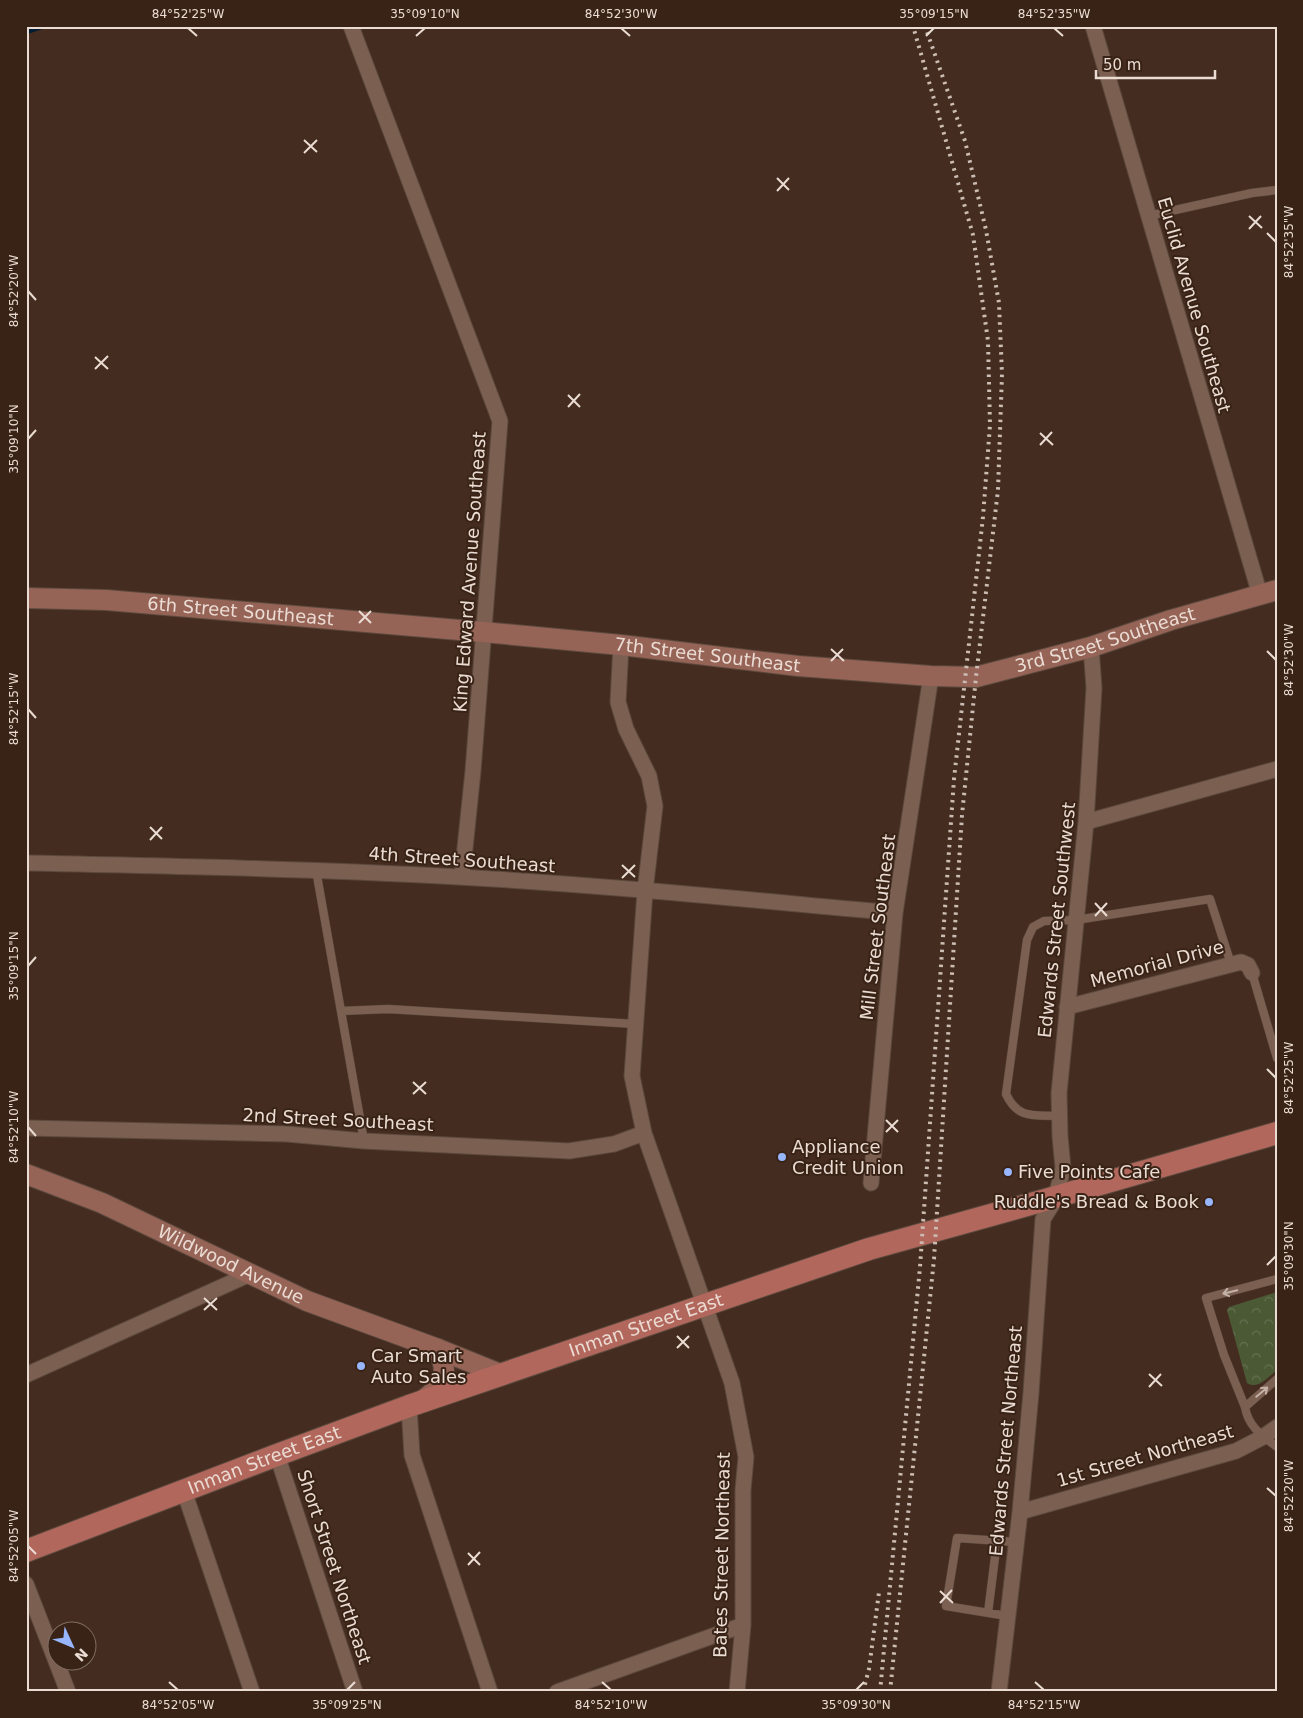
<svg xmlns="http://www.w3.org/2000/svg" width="1303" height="1718" viewBox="0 0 1303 1718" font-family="'DejaVu Sans',sans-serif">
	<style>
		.forest { fill: url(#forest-crowns) }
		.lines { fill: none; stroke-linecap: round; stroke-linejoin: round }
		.stream { stroke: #001c33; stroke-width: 5 }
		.lane-casing { stroke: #5c493d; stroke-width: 9 }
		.street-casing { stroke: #5c493d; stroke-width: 17 }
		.secondary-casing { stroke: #5c493d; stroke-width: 22 }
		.primary-casing { stroke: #5c493d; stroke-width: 24 }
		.lane { stroke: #7b6052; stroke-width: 8 }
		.street { stroke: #7b6052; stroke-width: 15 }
		.secondary { stroke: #966357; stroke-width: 20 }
		.primary { stroke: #b2675d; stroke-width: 22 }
		.rail { stroke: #cdbcb3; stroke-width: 4; stroke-dasharray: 2.5 5; stroke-linecap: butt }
		.oneway { stroke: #c4b1a6 }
		.ticks { fill: none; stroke: #ebdcd3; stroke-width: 2 }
		.poi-dot { fill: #97b6fd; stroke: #392316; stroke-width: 2 }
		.labels { text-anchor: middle; stroke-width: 4; stroke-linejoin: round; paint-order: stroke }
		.street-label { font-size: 18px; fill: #ebdcd3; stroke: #392316 }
		.poi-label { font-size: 18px; fill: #ebdcd3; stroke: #392316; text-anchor: start }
		.neatline { fill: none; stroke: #ebdcd3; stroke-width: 2 }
		.ticks-label { font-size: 12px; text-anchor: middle; fill: #ebdcd3 }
	</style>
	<defs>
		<pattern id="forest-crowns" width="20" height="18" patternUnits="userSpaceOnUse" patternTransform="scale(1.25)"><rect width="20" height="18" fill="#4b5a35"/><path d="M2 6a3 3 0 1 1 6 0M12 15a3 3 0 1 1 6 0" fill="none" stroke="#657151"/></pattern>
	</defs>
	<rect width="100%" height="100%" fill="#442d20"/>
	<path class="forest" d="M1277,1292v78c-9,7 -19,20 -30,13l-20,-73 2,-3z"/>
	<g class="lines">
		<path class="stream" d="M26,32l18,-6"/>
		<defs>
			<path id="lane" d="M1148,216l104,-23 25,-3
				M316,870l48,271
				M1252,973l25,85
				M341,1011l47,-2 247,15
				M1059,1116c-24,-1 -41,4 -53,-22l21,-154 6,-13 11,-6 32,-1 134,-21 21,65
				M1277,1279l-71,19 18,57 21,52 32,-28
				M1245,1407c3,19 16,28 32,40
				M988,1613l9,-72
				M1007,1616l-61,-10 11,-68 59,4"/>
			<path id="street" d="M351,26l149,395 -27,350 -11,106
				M1093,26l167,569
				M621,645l-3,57 8,27 23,47 6,30 -10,85 -13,185 12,57 88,250 14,74 -3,33v135l-6,67
				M1086,822l191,-53
				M26,863c145,3 289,6 433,14 145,8 291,23 436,36
				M1067,1007l174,-45 7,3 4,8
				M26,1128l261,6 77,7 205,10 45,-7 30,-11
				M871,1183l24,-270 36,-237
				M26,1375l222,-100 9,4
				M409,1406l3,49 78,237
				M277,1455l78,237
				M184,1491l68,201
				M1020,1512l216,-61 27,-14 14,-10
				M26,1584l42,108
				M557,1692l186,-67
				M999,1692l21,-180 11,-119 12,-174 12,-19 8,-32 -3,-32 -1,-43 27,-271 8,-134 -3,-41"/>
			<g id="secondary">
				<path id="s1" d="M26,598l80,2 377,32 138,13 177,21 133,10 45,1 115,-30 80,-27 106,-30"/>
				<path id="s2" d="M26,1174l76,29 205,98 131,48 62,25"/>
				<path d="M422,1401c22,-16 28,-25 16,-52"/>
			</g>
			<g id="primary">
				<path id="s3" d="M26,1551l251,-96 132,-49 460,-157 176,-49 232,-67"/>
			</g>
		</defs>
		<use href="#lane" class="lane-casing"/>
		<use href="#street" class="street-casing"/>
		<use href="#secondary" class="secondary-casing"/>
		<use href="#primary" class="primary-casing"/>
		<use href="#lane" class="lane"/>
		<use href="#street" class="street"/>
		<use href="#secondary" class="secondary"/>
		<use href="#primary" class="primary"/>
		<path class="rail" d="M863,1692l6,-23 10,-77
			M880,1692l40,-425 34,-488 29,-262 7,-92 -2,-84 -15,-106 -60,-209
			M890,1692l44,-433 28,-444 14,-138 22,-187 4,-116 -3,-71 -13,-73 -21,-89 -40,-115"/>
	</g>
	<defs><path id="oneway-shaft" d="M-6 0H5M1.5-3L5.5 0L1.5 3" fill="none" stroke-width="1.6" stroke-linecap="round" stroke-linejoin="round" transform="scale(1.25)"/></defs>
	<g class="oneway">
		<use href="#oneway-shaft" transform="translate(1230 1292) rotate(166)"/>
		<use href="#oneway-shaft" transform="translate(1262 1392) rotate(-40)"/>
	</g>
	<path class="ticks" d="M188,28l9,8M621,28l9,8M1054,28l9,8M416,36l9,-8M926,36l8,-8M304,140l13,12M304,153l13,-13M777,178l12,12M777,191l12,-13M1249,216l13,12M1249,229l12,-13M1267,233l9,9M28,291l8,9M95,357l13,12M95,369l13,-13M568,395l12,12M568,407l12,-13M1040,433l13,12M28,439l8,-9M1040,445l12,-13M359,611l12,12M359,623l12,-12M831,649l13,12M1267,651l9,9M831,661l12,-12M28,709l8,9M150,827l12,12M150,840l12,-13M622,865l13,12M622,878l13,-13M1095,903l12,13M1095,916l12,-13M28,966l8,-9M1267,1069l9,9M413,1082l13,12M413,1094l13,-12M886,1120l12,12M28,1127l8,9M886,1132l12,-12M1267,1265l9,-9M204,1298l13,12M204,1310l13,-12M677,1336l12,12M677,1348l12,-12M1149,1374l13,12M1149,1387l12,-13M1267,1488l9,8M28,1546l8,8M468,1553l12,12M468,1565l12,-13M940,1591l13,12M940,1603l12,-13M169,1682l9,8M602,1682l9,8M1035,1682l9,8M347,1690l8,-8M856,1690l8,-8"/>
	<g class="poi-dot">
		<circle cx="782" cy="1157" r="5"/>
		<circle cx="1008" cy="1172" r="5"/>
		<circle cx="1209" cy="1202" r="5"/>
		<circle cx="361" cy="1366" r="5"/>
	</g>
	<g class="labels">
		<g class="street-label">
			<text transform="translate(1194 305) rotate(74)" y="6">Euclid Avenue Southeast</text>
			<text transform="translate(470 572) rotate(-86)" y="6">King Edward Avenue Southeast</text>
			<text dy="6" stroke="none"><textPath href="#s1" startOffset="215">6th Street Southeast</textPath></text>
			<text dy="6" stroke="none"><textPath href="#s1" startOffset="1088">3rd Street Southeast</textPath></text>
			<text dy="6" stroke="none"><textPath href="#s1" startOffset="684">7th Street Southeast</textPath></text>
			<text transform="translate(462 860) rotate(4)" y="6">4th Street Southeast</text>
			<text transform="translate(1057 920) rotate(-84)" y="6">Edwards Street Southwest</text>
			<text transform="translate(878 927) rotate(-83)" y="6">Mill Street Southeast</text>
			<text transform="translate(1157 964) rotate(-15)" y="6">Memorial Drive</text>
			<text transform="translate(338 1120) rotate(3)" y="6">2nd Street Southeast</text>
			<text dy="6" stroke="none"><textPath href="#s2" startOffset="224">Wildwood Avenue</textPath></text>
			<text dy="6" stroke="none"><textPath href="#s3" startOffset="660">Inman Street East</textPath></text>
			<text transform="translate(1006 1441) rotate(-85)" y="6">Edwards Street Northeast</text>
			<text transform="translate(1145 1456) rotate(-16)" y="6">1st Street Northeast</text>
			<text dy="6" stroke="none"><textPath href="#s3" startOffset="255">Inman Street East</textPath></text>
			<text transform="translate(722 1555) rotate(-89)" y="6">Bates Street Northeast</text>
			<text transform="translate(334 1567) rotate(72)" y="6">Short Street Northeast</text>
		</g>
		<g class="poi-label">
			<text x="792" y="1153">Appliance<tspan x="792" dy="21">Credit Union</tspan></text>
			<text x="1018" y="1178">Five Points Cafe</text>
			<text x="1199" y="1208" text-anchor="end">Ruddle's Bread &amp; Book</text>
			<text x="371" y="1362">Car Smart<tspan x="371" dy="21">Auto Sales</tspan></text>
		</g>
	</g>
	<rect width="1303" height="1718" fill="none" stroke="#392316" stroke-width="55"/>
	<g transform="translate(72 1646) rotate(134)"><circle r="24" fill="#392316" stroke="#806d62"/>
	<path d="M0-4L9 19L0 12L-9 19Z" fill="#97b6fd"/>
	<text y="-8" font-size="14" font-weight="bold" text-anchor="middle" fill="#ebdcd3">N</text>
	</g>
	<path d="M1096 70v8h119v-8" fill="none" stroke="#ebdcd3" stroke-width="2.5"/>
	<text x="1103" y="70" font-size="15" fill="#ebdcd3" stroke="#392316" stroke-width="4" paint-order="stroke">50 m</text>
	<rect x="28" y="28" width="1248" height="1662" class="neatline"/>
	<g class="ticks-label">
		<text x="188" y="18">84°52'25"W</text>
		<text x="425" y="18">35°09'10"N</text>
		<text x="621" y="18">84°52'30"W</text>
		<text x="934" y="18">35°09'15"N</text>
		<text x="1054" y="18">84°52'35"W</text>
		<text transform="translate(1289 242) rotate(-90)" y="4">84°52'35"W</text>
		<text transform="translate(14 291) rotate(-90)" y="4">84°52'20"W</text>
		<text transform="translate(14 439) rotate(-90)" y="4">35°09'10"N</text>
		<text transform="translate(1289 660) rotate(-90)" y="4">84°52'30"W</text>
		<text transform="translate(14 709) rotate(-90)" y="4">84°52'15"W</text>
		<text transform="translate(14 966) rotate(-90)" y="4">35°09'15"N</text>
		<text transform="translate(1289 1078) rotate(-90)" y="4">84°52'25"W</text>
		<text transform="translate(14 1127) rotate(-90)" y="4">84°52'10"W</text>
		<text transform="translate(1289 1256) rotate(-90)" y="4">35°09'30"N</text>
		<text transform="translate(1289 1496) rotate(-90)" y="4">84°52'20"W</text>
		<text transform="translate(14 1546) rotate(-90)" y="4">84°52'05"W</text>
		<text x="178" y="1709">84°52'05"W</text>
		<text x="347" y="1709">35°09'25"N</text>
		<text x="611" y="1709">84°52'10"W</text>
		<text x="856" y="1709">35°09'30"N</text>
		<text x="1044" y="1709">84°52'15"W</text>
	</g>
</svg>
